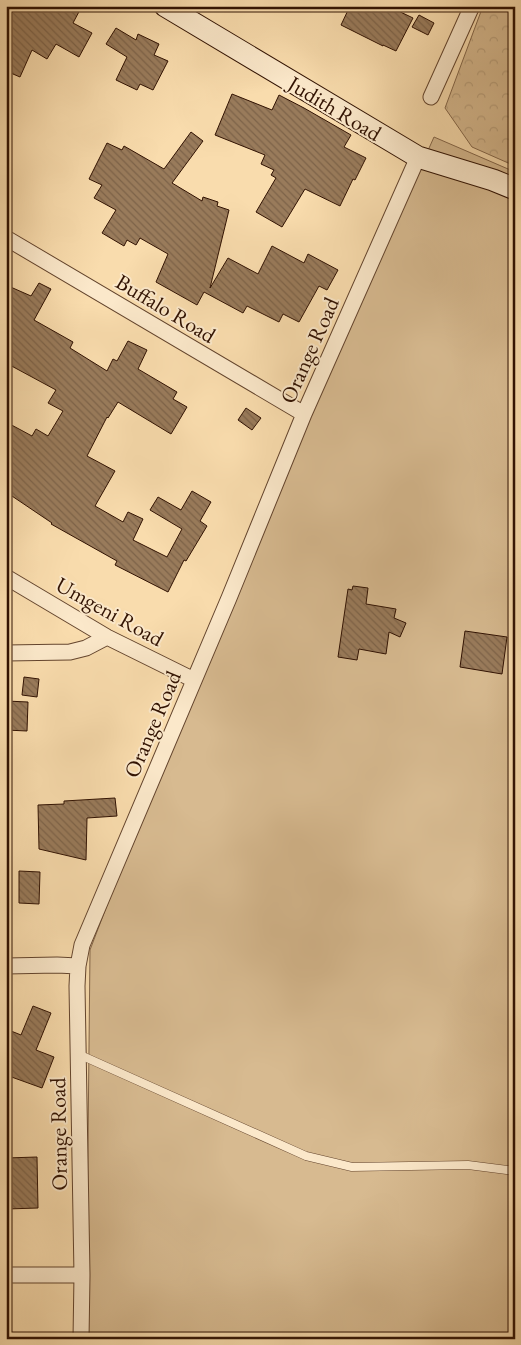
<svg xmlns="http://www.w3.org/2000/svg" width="521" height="1345" viewBox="0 0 521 1345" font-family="'EB Garamond',serif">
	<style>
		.forest { fill: url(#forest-crowns); stroke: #846649 }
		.pitch { fill: #d7ba90; stroke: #846649 }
		.building { fill: url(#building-back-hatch); stroke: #311202 }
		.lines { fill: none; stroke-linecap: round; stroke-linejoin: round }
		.lane-casing { stroke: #63442d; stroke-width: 9 }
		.street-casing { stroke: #63442d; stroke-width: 17 }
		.secondary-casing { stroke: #311202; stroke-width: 23 }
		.lane { stroke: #fbe8ca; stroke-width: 8 }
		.street { stroke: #fbe8ca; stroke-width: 15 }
		.secondary { stroke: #fbe8ca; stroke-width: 21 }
		.labels { text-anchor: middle; stroke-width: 4; stroke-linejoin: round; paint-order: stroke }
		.street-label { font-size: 22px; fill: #311202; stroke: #fbe8ca }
	</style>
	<defs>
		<pattern id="forest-crowns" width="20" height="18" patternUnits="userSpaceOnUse" patternTransform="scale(1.25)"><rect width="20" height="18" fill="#d7ba90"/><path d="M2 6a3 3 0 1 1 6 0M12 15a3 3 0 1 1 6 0" fill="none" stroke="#b99f7b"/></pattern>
		<pattern id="building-back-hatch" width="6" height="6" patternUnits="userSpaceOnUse" patternTransform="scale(1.25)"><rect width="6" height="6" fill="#997b5b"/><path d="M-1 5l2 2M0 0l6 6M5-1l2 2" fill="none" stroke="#7d6349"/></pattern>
	</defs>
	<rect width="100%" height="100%" fill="#f9dcad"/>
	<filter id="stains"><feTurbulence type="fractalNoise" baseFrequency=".004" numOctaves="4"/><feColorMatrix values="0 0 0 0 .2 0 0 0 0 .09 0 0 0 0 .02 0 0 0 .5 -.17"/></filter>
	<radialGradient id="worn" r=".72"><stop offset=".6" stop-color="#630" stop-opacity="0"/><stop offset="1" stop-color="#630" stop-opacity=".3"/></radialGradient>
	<path class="forest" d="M483,6h32v160l-43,-19 -27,-39z"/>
	<path class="pitch" d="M434,137l81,35v1167h-429l4,-389 107,-282z"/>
	<path class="building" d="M6,6h76l-9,17 19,10 -13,24 -23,-13 -9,15 -15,-9 -12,27 -14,-6z
		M350,6h38l25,12 -17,33 -13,-6v1l-42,-21z
		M419,15l15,8 -6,12 -16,-8z
		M116,28l20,12 2,-6 21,10 -5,11 14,6 -15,29 -13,-6 -3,6 -21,-10 11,-23 -21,-13z
		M232,94l40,16 7,-15 25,13 47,27 -7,12 22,11 -11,22 -2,-1 -13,27 -35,-17 -23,38 -26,-15 20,-34 -5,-3 3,-5 -13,-6 4,-9 -50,-20z
		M191,132l12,9 -31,42 30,18 1,-4 15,5 -1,4 12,4 -19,78 18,-30 30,16 14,-28 32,17 4,-9 30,16 -11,20 -8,-4 -20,36 -16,-8 -4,8 -32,-16 -4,7 -39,-21 -7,13 -41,-23 12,-28 -28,-16 -4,7 -9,-5 -3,6 -22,-13 14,-23 -22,-12 8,-13 -13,-6 18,-36 15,7 2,-4 40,23z
		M39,283l12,6 -17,31 39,22 -3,6 37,23 6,-12 4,2 11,-20 19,9 -9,19 39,23 -4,7 14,8 -16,27 -53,-32 -10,16 -1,-1 -20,39 28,15 -20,35 28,16 5,-10 15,7 -10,21 34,17 15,-28 -32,-19 8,-13 23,13 11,-19 19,11 -11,19 7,5 -21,35 -2,-1 -16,32 -53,-27 2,-4 -66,-37 1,-1 -46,-31v-70l26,14 4,-7 12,7 15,-25 -15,-8 8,-13 -50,-27v-78l25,11z
		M246,408l15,10 -9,12 -14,-10z
		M353,586l15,2 -2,16 30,5 -2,9 12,5 -6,14 -11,-5 -3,22 -27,-5 -2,11 -19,-3 10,-68 4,1z
		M465,631l42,6 -5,37 -42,-7z
		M24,677l15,2 -2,18 -15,-2z
		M6,701l22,1 -1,29 -21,-1z
		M115,798l2,18 -30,2 -1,42 -47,-11 -1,-44 26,-1v-3z
		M19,871l21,1 -1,32 -20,-1z
		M33,1006l18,7 -15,37 18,7 -12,31 -36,-13v-46l15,6z
		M37,1157l1,51 -32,1v-51z"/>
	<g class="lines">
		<defs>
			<path id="lane" d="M78,1054l228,102 46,11 116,-2 47,6"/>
			<path id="street" d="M431,97l41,-91
				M6,238l298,176
				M6,577l101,60 87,43
				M6,653l64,-1 16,-4 21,-11
				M6,966l51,-1 21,1
				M6,1275h76
				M81,1339l1,-64 -5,-289 1,-20 4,-21 147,-347 75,-184 114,-257"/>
			<path id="secondary" d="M165,6l253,151 75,23 22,9"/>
		</defs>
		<use href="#lane" class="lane-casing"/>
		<use href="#street" class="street-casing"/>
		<use href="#secondary" class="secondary-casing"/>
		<use href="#lane" class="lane"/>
		<use href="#street" class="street"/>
		<use href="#secondary" class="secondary"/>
	</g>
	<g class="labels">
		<g class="street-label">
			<text transform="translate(335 108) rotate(31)" y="8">Judith Road</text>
			<text transform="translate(166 308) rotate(31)" y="8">Buffalo Road</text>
			<text transform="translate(309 350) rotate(-66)" y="8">Orange Road</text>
			<text transform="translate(110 611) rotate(29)" y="8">Umgeni Road</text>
			<text transform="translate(152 724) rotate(-67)" y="8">Orange Road</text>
			<text transform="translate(58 1134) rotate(-91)" y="8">Orange Road</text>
		</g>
	</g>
	<rect width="521" height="1345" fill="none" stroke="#f9dcad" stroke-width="25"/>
	<rect x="8" y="8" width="506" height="1330" fill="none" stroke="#311202" stroke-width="2.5"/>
	<rect x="12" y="12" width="496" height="1320" fill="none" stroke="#311202"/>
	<rect width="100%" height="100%" filter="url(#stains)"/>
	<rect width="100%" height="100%" fill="url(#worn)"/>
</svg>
